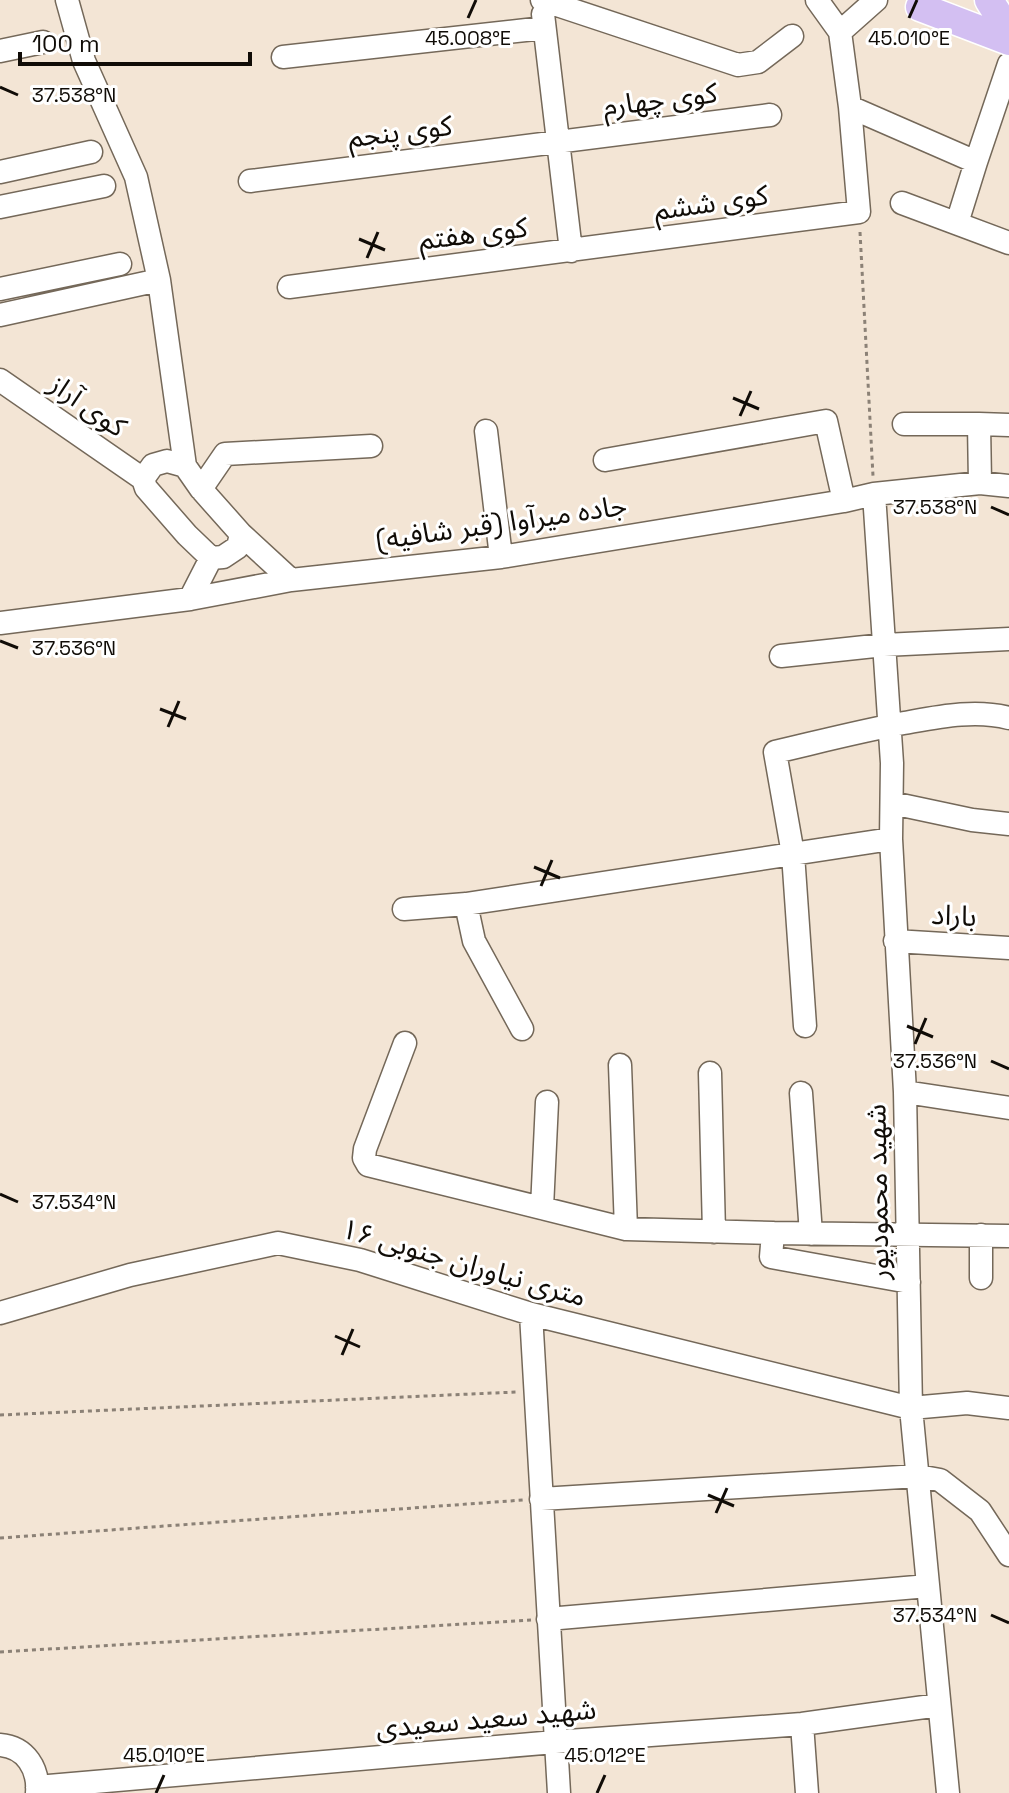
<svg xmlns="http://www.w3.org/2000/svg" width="1009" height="1793" viewBox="0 0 1009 1793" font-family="'Space Grotesk','Noto Sans Arabic',sans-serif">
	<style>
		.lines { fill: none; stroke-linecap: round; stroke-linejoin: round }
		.minor-casing { stroke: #746859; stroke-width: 25 }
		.major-casing { stroke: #fff; stroke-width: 31 }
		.path { stroke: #8b8176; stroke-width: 3; stroke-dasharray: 4 4; stroke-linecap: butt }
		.minor { stroke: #fff; stroke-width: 22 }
		.major { stroke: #d3bff2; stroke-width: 28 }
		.ticks { fill: none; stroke: #100c07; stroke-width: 3 }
		.labels { text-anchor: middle; stroke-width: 6; stroke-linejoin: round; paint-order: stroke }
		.street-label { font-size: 28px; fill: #100c07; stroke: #fff }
		.ticks-label { font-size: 20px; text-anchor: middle; fill: #100c07; stroke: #fff; stroke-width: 6; stroke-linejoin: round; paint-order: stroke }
	</style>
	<rect width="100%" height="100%" fill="#f3e5d5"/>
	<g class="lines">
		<defs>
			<path id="minor" d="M67,0l17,61 52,116 23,103 26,186
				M542,0l196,65 20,-3 34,-26
				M543,14l28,237
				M840,32l36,-32
				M0,51l43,-9
				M283,57l261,-29
				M850,107l126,55 33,-98
				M0,172l91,-20
				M250,181l520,-66
				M902,203l107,40
				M0,207l104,-21
				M957,223l19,-61
				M289,287l570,-75 -9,-105 -10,-75 -23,-32
				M0,289l120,-25
				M0,315l159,-35
				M0,380l143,99
				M904,424h75l1,59
				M979,424l30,1
				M486,431l15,126
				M605,460l221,-39 18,80
				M167,461l18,5 16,23 40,45 -3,13 -15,10 -12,1 -24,-23 -41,-47 -3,-9 10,-14z
				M201,489l24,-35 146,-8
				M874,494l18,269 -1,76 14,253 6,316 37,385
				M241,534l50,46
				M190,599l21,-41
				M0,623l190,-24 101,-19 210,-23 343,-56 30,-7 106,-11 29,3
				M781,656l103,-11 125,-6
				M892,803l80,17 37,4
				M466,904l8,37 48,88
				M404,909l62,-5 425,-65
				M895,941l114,7
				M805,1026l-12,-172 -18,-102c43,-10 85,-21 129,-29 34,-6 71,-14 105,-5
				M405,1043l-40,106 -1,9 4,7 258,64 147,4 236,3
				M620,1065l6,164
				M710,1073l4,159
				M905,1092l104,16
				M801,1093l10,141
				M542,1208l5,-106
				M773,1233l-2,24 138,25
				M981,1278v-43
				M0,1313l130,-38 148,-32 82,17 171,54 380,94 56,-5 42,5
				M531,1314l28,479
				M541,1499l377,-23 22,4 40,31 29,44
				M548,1619l380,-33
				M802,1724l5,69
				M0,1745c26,2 39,24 37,48
				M37,1787l518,-45 247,-18 137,-19"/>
			<path id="major" d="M989,0l20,32
				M920,7l89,34"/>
		</defs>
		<use href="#minor" class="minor-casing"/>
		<use href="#major" class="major-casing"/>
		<path class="path" d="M860,232l13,244
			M0,1415l516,-23
			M0,1538l523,-38
			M0,1652l531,-32"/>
		<use href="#minor" class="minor"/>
		<use href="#major" class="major"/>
	</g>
	<path class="ticks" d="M468,18l8,-18M909,18l8,-18M0,87l18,8M359,239l26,11M367,258l11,-26M733,398l26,11M740,416l11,-25M991,507l18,8M0,641l18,7M160,709l26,10M168,727l11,-26M534,867l26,11M541,886l11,-26M907,1026l26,11M915,1044l11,-26M991,1061l18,8M0,1194l18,8M335,1336l25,11M342,1355l11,-26M708,1495l26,11M716,1513l11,-25M991,1615l18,8M156,1793l8,-18M597,1793l8,-18"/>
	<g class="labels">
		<g class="street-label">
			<text transform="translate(660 99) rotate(-7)" y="10">کوی چهارم</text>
			<text transform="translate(400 131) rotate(-7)" y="10">کوی پنجم</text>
			<text transform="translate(711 202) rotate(-8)" y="10">کوی ششم</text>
			<text transform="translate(473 233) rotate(-7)" y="10">کوی هفتم</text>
			<text transform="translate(88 405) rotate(35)" y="10">کوی آراز</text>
			<text transform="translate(501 522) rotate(-8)" y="10">جاده میرآوا (قبر شافیه)</text>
			<text transform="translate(954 915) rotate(3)" y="10">باراد</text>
			<text transform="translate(877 1192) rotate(-91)" y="10">شهید محمودپور</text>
			<text transform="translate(464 1262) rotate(16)" y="10">۱۶ متری نیاوران جنوبی</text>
			<text transform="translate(486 1718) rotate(-5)" y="10">شهید سعید سعیدی</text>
		</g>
	</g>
	<g class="ticks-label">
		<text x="468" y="45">45.008°E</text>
		<text x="909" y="45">45.010°E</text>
		<text x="74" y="102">37.538°N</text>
		<text x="935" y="514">37.538°N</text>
		<text x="74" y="655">37.536°N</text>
		<text x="935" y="1068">37.536°N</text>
		<text x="74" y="1209">37.534°N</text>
		<text x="935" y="1622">37.534°N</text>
		<text x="164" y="1762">45.010°E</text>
		<text x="605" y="1762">45.012°E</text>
	</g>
	<path d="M20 52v12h230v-12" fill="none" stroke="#100c07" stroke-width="4"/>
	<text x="32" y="52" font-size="24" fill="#100c07" stroke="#ffffff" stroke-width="6" paint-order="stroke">100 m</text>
</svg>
